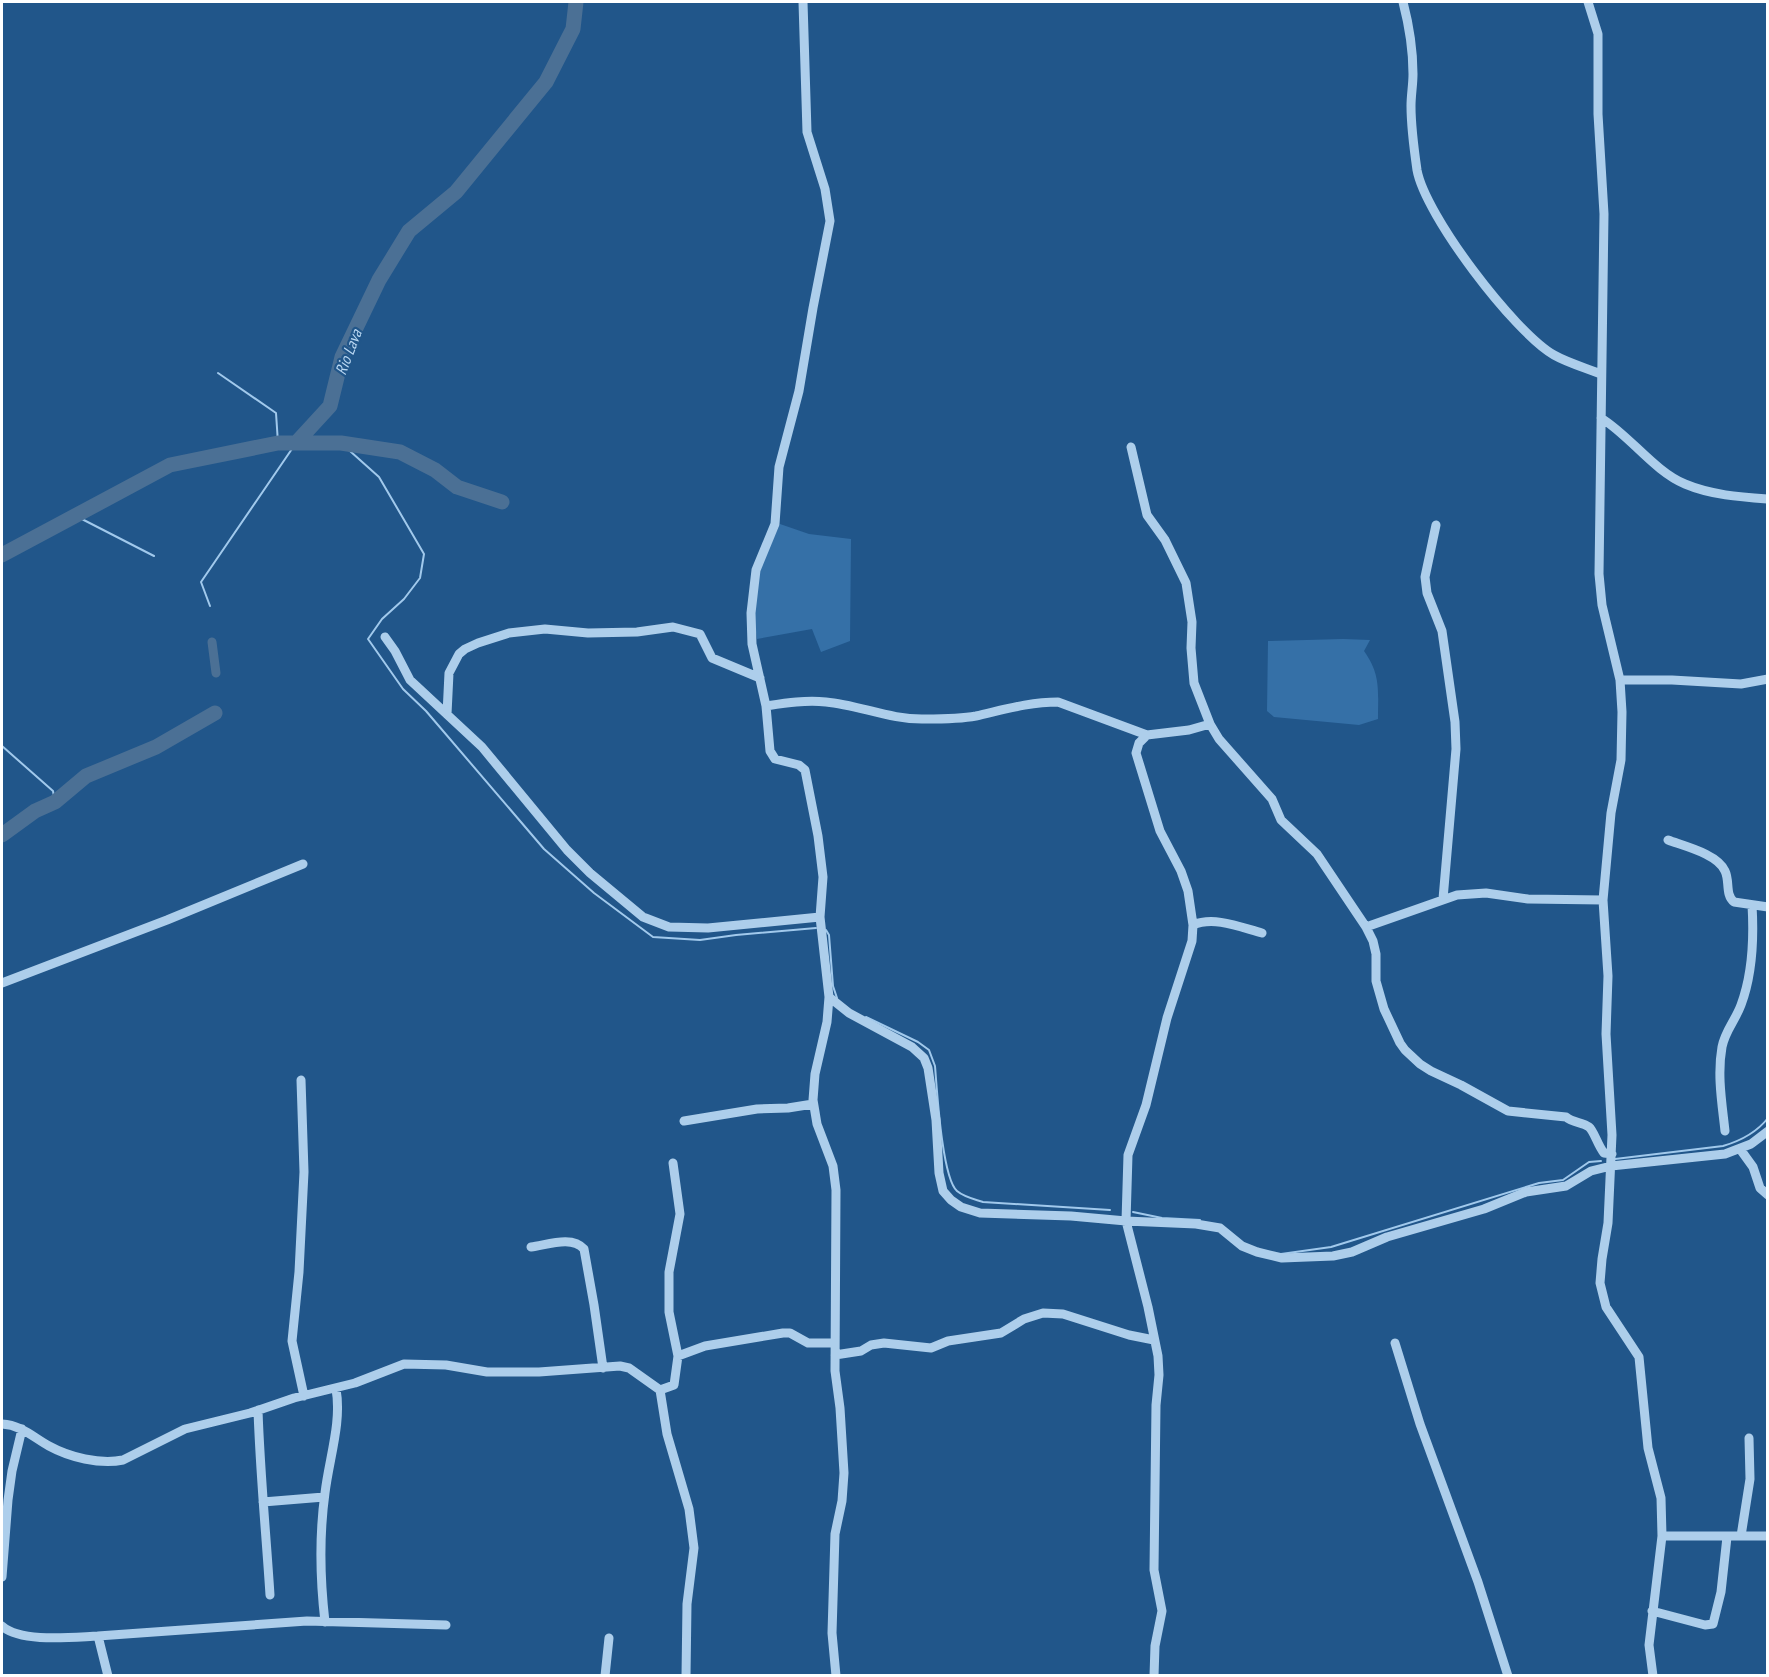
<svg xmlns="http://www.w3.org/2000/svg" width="1769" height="1677" viewBox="0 0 1769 1677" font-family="'PT Sans Narrow',sans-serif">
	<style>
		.green { fill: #3570a7 }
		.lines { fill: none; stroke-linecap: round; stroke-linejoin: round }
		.stream { stroke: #a1c9ec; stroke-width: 2 }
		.canal { stroke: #4b7095; stroke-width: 9 }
		.river { stroke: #4b7095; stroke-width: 15 }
		.minor { stroke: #adceeb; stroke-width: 9 }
		.labels { text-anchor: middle; stroke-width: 4.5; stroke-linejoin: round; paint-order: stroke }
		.water-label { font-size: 16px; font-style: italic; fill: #b9d7f2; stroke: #21568a }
	</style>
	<rect width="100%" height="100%" fill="#21568a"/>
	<path class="green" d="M780,524l29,10 42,5 -1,102 -29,11 -9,-23 -55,10 -4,-28 7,-43z
		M1343,639l27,1 -6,11c17,24 14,39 14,68l-19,6 -85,-8 -7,-6 1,-70z"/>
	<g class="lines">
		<path class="stream" d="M218,373l58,40 2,30
			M341,443l38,34 45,77 -4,24 -16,21 -22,20 -14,20 35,50 23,22 118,138 50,44 59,44 47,3 36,-5 80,-7
			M74,515l80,41
			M210,606l-9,-24 95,-139
			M2,746l51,45 2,11
			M826,930l3,5 4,51 4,12
			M866,1017l52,25 11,8 6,16c2,24 7,112 22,125 7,6 17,8 26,11l127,8
			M1615,1159l108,-13c17,-5 34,-14 45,-28
			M1133,1212l29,6 38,2
			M1281,1254l50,-7 208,-64 24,-3 26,-18 12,-1"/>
		<path class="canal" d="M212,642l4,31"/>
		<path class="river" d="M296,443l34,-37 12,-49 37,-77 30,-49 47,-39 90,-110 27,-53 3,-27
			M2,555l168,-90 108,-22h63l59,9 35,18 22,17 45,15
			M2,835l33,-24 20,-9 31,-26 70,-29 59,-34"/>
		<path class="minor" d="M803,2l4,130 18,57 5,32 -17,87 -14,83 -20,76 -4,57 -19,46 -5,43 1,31 14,62 4,45 5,8 24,6 6,5 13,66 5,41 -3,40 9,80 20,16 63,34 12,11 4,10 8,52 3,53 4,18 8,9 10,7 19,6 91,3 55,5 70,3 24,4 22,18 15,6 25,6 51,-2 19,-4 35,-15 97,-28 42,-17 40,-6 25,-15 20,-5 114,-12 26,-10 17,-13
			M1403,2c6,23 10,48 10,72 0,11 -2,21 -2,32 0,20 3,43 6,64 8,45 97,162 137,185 14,8 32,13 47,19
			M1588,2l10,32v80l6,100 -5,360 3,31 18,75 2,32 -1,48 -10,53 -8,87 5,76 -2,58 6,101 -4,88 -6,36 -2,24 6,24 33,50 9,91 13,50 1,38 -13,109 4,31
			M1601,418c28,17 54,54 84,66 26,11 55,13 83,15
			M1131,447l16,68 18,25 21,43 6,39 -1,26 3,35 16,41
			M1436,525l-11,52 2,16 15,38 13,91 1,27 -13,150
			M385,637l10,14 15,29 72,67 85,103 23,23 53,44 26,10 39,1 112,-11
			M1620,680h52l69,4 27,-5
			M766,706c20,-3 39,-6 60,-4 33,3 65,18 99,17 17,0 35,0 51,-3 27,-6 53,-14 82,-14l89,33
			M447,714l2,-41 10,-19 6,-5 13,-6 31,-10 36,-4 43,4 49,-1 36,-5 27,7 12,24 48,20
			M1668,840c16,6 50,14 57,31 5,10 0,24 9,31l34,5
			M1193,925c21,-9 47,2 69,8
			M1366,927l91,-32 29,-2 42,6 75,1
			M2,983l165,-63 136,-56
			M829,997l-2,25 -12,52 -2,26 4,24 16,42 3,24 -1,181 5,37 4,65 -2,28 -7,33 -3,99 4,43
			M301,1080l3,92 -5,100 -7,69 12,55
			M684,1121l73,-12 31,-1 25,-4
			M1725,1131c-3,-28 -8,-56 -3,-84 3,-16 13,-26 19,-42 12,-32 13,-67 11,-100
			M1740,1149l13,18 7,21 8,7
			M531,1247c16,-2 41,-12 53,2l10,56 9,63
			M1395,1343l25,81 58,158 30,94
			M835,1355l26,-4 10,-6 13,-2 47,5 17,-7 53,-8 23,-14 19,-6 20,1 66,21 25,5
			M678,1356l27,-10 78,-13h7l18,10h26
			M660,1390l14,-5 4,-29 -9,-44v-40l11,-58 -7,-51
			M258,1410c2,62 8,123 12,185
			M2,1424c19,1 31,13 47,22 20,11 51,19 74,14l62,-31 65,-16 44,-15 61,-15 49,-19 42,1 41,7h52l81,-6 9,2 31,22 7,44 22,75 5,39 -7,56 -1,72
			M263,1502l61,-5
			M1662,1536h106
			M1741,1536l9,-57 -1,-41
			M2,1577l6,-77 4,-29 10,-42
			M1652,1611l53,14 8,-1 8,-32 6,-55
			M325,1622c-5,-43 -6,-86 0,-129 4,-34 17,-71 11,-104
			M2,1626c19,17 71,11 96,10l10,40
			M98,1636l209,-15 139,4
			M605,1676l4,-38
			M1154,1676l1,-30 7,-35 -8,-41 2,-165 3,-30 -1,-19 -10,-49 -22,-86 2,-66 18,-50 21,-87 25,-77 1,-16 -5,-34 -7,-20 -21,-40 -24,-78 3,-10 8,-8 42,-5 21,-6 9,15 53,60 9,21 36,34 49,73 7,14 3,13v27l8,28 16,34 5,7 15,14 11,7 30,14 47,26 58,6c7,6 17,5 23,10 5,4 9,19 15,26l8,1"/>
	</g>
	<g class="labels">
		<g class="water-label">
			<text transform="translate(348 352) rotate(-69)" y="6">Rio Lava</text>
		</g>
	</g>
	<rect width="1769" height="1677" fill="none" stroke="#ffffff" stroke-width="6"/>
</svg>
